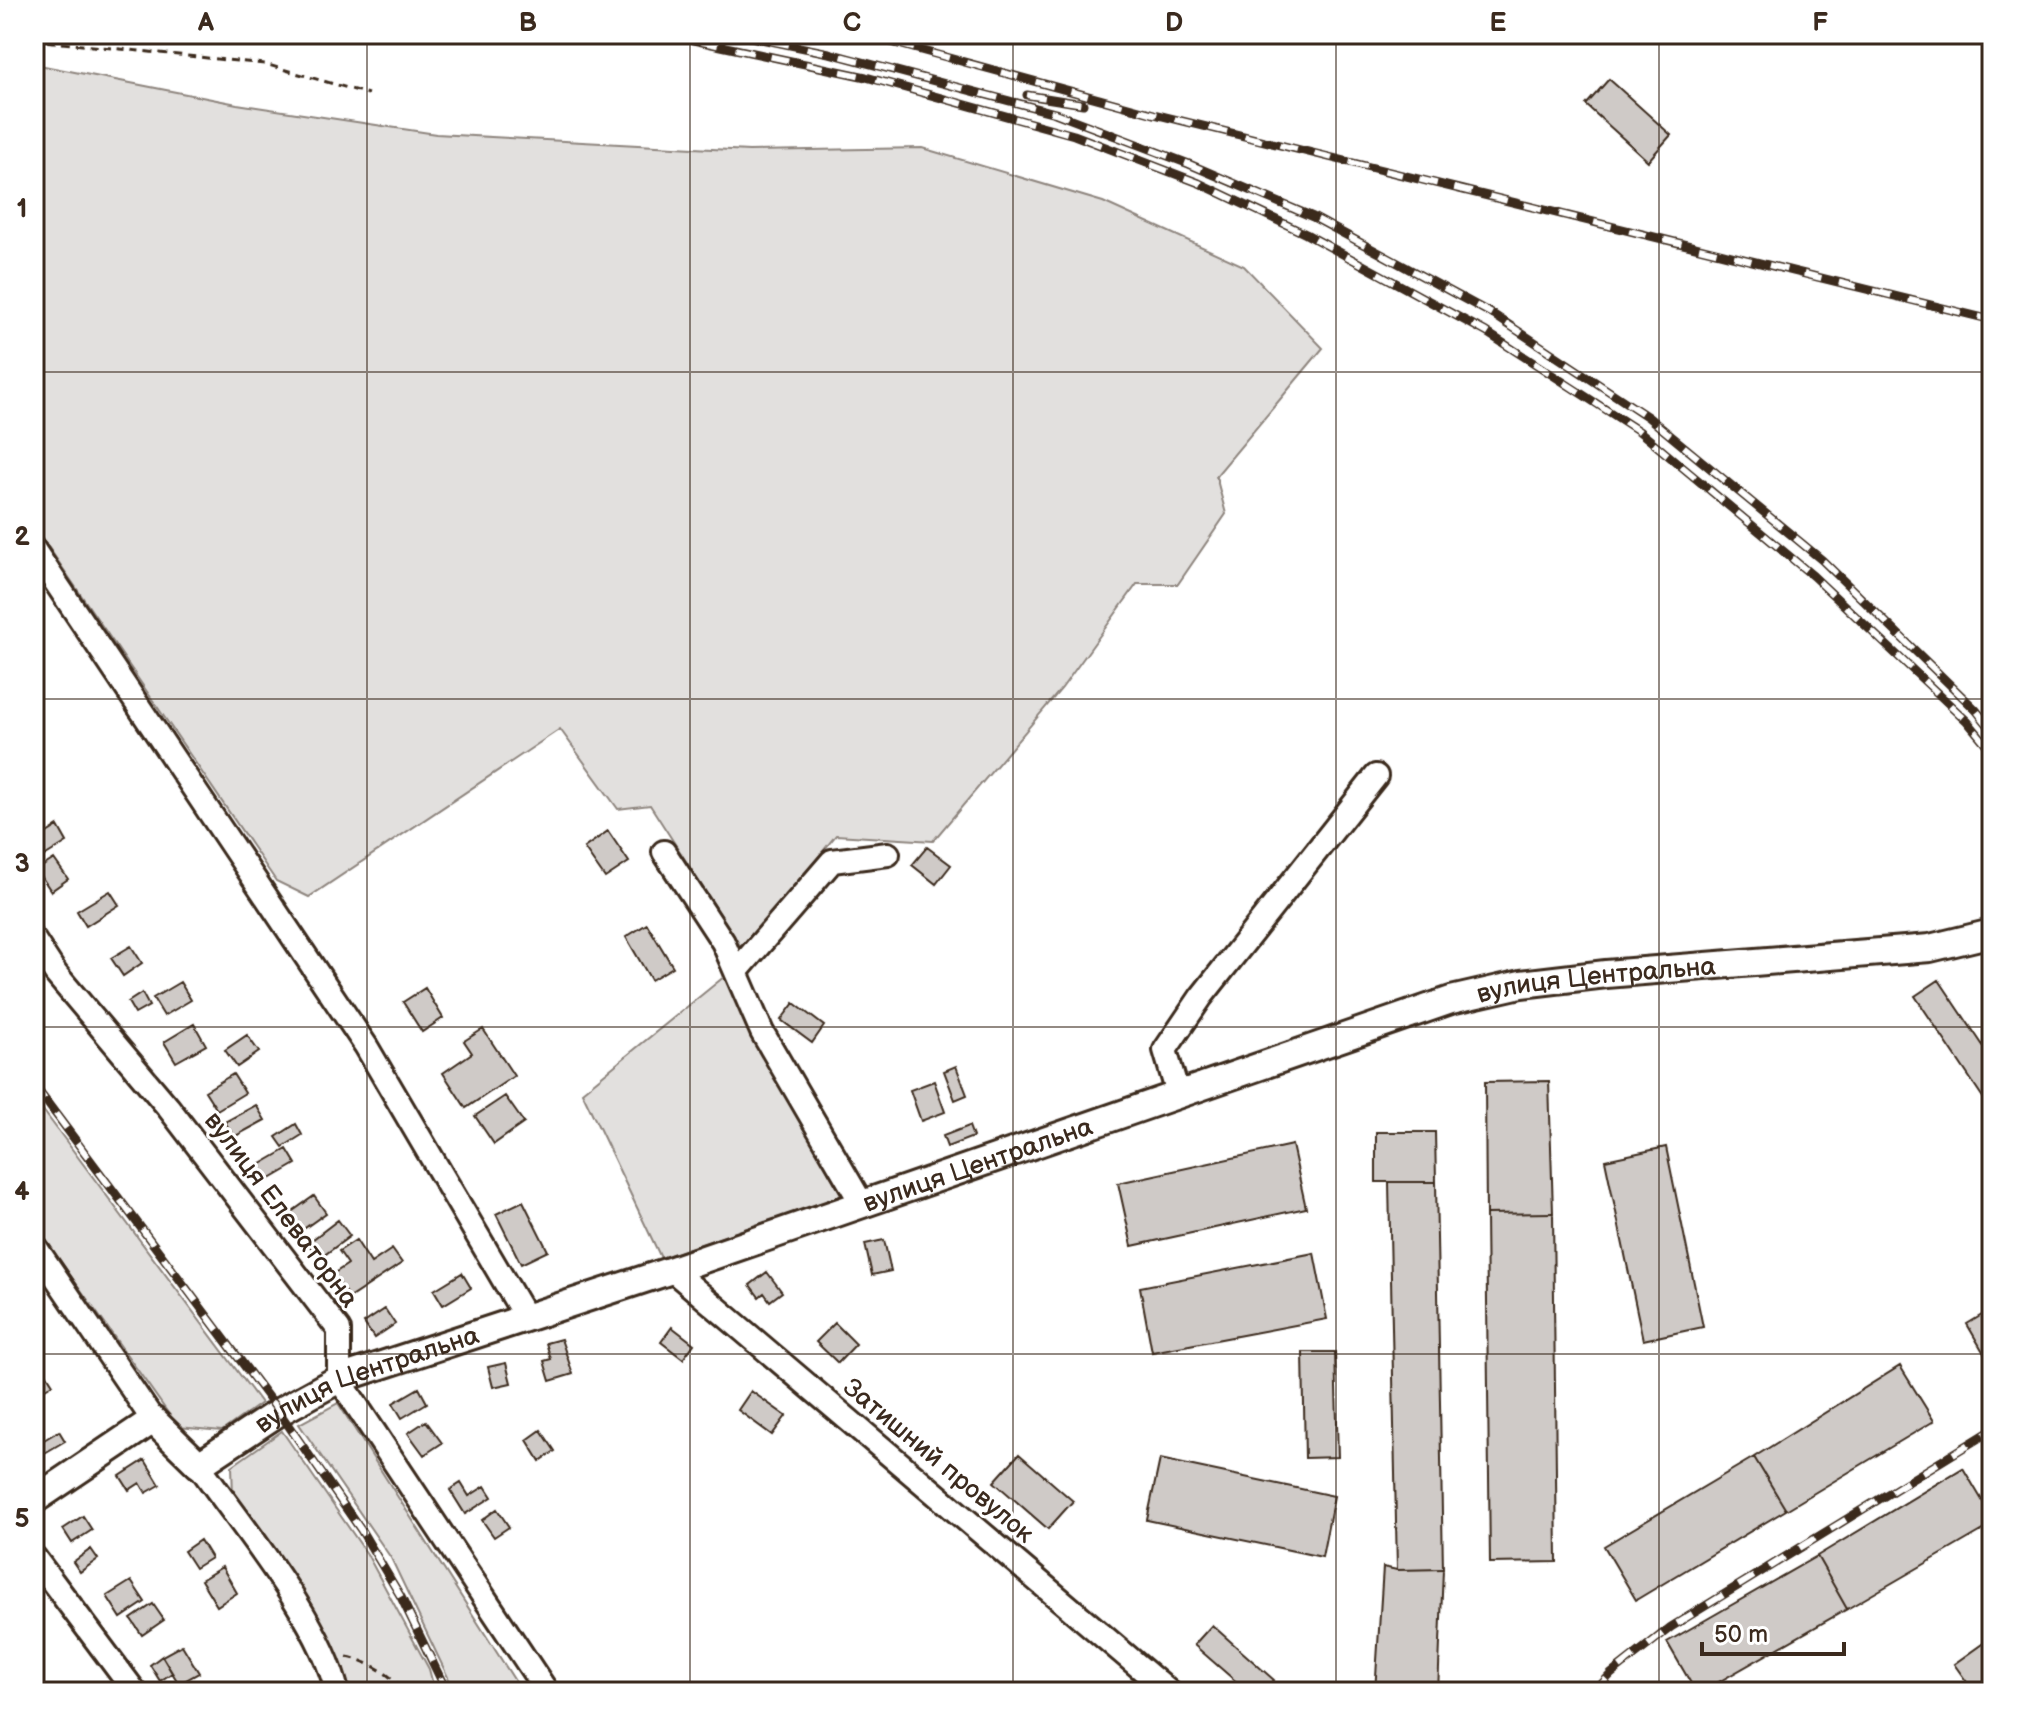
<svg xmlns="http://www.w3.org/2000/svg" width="2026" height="1726" viewBox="0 0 2026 1726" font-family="'Balsamiq Sans',sans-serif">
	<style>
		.green { fill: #e2e0de; stroke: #8e857e; stroke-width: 2 }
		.building { fill: #cfcac7; stroke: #3b2a1e; stroke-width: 2 }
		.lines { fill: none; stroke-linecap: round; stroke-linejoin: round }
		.minor-casing { stroke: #3b2a1e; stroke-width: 28 }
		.major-casing { stroke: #3b2a1e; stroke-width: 32 }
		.path { stroke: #3b2a1e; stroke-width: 3; stroke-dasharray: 8 6; stroke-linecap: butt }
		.minor { stroke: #fff; stroke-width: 22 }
		.major { stroke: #fff; stroke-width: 26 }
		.rail-casing { stroke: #3b2a1e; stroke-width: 9 }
		.rail { stroke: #fff; stroke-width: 6; stroke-dasharray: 18; stroke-linecap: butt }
		.grid { fill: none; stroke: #3b2a1e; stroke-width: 2; stroke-opacity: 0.55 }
		.labels { text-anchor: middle; stroke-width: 6; stroke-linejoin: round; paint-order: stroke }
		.street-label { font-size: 26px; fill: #3b2a1e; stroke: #fff }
		.neatline { fill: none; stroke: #3b2a1e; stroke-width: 3 }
		.grid-label { font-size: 26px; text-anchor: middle; font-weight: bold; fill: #3b2a1e }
	</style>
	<rect width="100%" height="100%" fill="#fff"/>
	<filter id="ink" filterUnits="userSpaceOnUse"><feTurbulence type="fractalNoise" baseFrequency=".0125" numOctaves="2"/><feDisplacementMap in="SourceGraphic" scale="16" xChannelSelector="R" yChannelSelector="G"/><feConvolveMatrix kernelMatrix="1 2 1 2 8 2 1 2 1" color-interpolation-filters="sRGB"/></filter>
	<g filter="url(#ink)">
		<path class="green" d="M34,64l203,40 199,30 313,17 173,-3 181,54 141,64 79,82 -107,128 10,38 -48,70h-41l-75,104 -129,153 -97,-6 -93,115 -93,-145 -32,4 -58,-80 -251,168 -33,-16 -242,-355z
			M725,976l34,71 83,149 -181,62 -79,-166z
			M34,1098l227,305 -39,28 -44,-4 -144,-203z
			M338,1403l184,289h-67l-64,-134 -92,-134z
			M282,1431l85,123 62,115 6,23h-83l-28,-66 -91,-131 -1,-29z"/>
		<path class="building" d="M1609,79l62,56 -23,26 -62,-56z
			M37,804l9,15 -12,8v-22z
			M58,826l9,16 -26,16 -7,-11v-6z
			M608,831l21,31 -24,16 -21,-30z
			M927,847l24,18 -15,19 -24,-19z
			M54,859l14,20 -17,12 -14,-21z
			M110,891l9,14 -33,21 -9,-15z
			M647,924l26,43 -22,13 -25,-43z
			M131,946l11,17 -19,13 -12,-18z
			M1939,980l53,79v52l-77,-115z
			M180,982l11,18 -27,16 -11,-18z
			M425,988l18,30 -21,14 -19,-30z
			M142,993l7,13 -14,8 -7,-12z
			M794,1003l30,23 -12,17 -31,-23z
			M194,1024l12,21 -30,17 -12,-20z
			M483,1029l31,47 -48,32 -23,-35 29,-20 -8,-12z
			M247,1035l12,17 -22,15 -12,-17z
			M956,1066l11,29 -12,5 -11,-29z
			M233,1074l12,19 -28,17 -12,-19z
			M934,1081l11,31 -24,9 -11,-31z
			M1549,1081l4,132 -67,1 -1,-132z
			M505,1096l19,27 -30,21 -19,-28z
			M256,1105l9,15 -31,17 -9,-15z
			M296,1124l6,11 -19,12 -7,-10z
			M969,1126l4,11 -26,10 -4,-11z
			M1376,1132h59l1,50h-60z
			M1292,1145l14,63 -174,38 -14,-63z
			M1666,1147l37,180 -60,13 -38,-180z
			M287,1149l9,15 -31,18 -9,-15z
			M1389,1182h47l7,387 -46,1z
			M314,1196l12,17 -24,17 -12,-17z
			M523,1201l25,50 -27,13 -25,-50z
			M1553,1213l4,349 -67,1 -4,-349z
			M338,1220l12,16 -31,23 -11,-16z
			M356,1240l15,23 21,-14 10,14 -53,35 -16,-24 15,-10 -9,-13z
			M884,1240l7,31 -19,4 -7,-31z
			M1314,1253l13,66 -175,33 -12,-65z
			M767,1272l15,20 -12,9 -6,-8 -5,4 -9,-12z
			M462,1273l9,15 -28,17 -9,-15z
			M385,1309l10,15 -21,14 -10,-15z
			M1992,1309v58l-25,-43z
			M835,1323l21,21 -18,19 -22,-21z
			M672,1327l22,17 -11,15 -22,-17z
			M561,1339l12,35 -23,7 -6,-20 7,-2 -5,-16z
			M1303,1352h32l3,105 -33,1z
			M34,1354l19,30 -16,10 -3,-4z
			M506,1363l5,20 -18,4 -5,-20z
			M1900,1366l34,55 -148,89 -32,-53z
			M419,1388l8,15 -25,15 -9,-15z
			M751,1391l35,25 -14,19 -34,-25z
			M426,1421l16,22 -18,12 -16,-22z
			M541,1430l14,21 -15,10 -13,-21z
			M59,1431l6,10 -22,13 -6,-10z
			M1019,1454l54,47 -25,28 -54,-47z
			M1754,1457l32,53 -150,90 -32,-54z
			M1160,1459l174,37 -12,61 -175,-37z
			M145,1460l15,25 -14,8 -6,-10 -11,7 -9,-14z
			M1963,1468l29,49v8l-145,84 -30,-53z
			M461,1483l8,13 16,-10 7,11 -27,17 -15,-24z
			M497,1509l12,18 -15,10 -12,-17z
			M83,1516l9,14 -20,13 -9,-14z
			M200,1540l11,18 -16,10 -11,-17z
			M91,1549l7,10 -18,13 -7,-10z
			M1817,1556l30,53 -146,83h-5l-29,-50z
			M222,1567l15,26 -20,13 -16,-26z
			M1383,1567l14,3 46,-1 -5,123h-63z
			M131,1581l14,21 -24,16 -14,-22z
			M153,1604l11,16 -22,15 -11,-16z
			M1212,1625l62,55 -11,12h-15l-54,-47z
			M1992,1637v55h-18l-20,-28z
			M182,1645l17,28 -20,11 -17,-28z
			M162,1656l10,17 -12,8 -10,-16z"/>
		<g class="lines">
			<defs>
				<path id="minor" d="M34,550l332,496 160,272
					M664,852l59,90 39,90 100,172
					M34,940l22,34 112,133 171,223v49l208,313
					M736,972l96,-111 56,-7
					M1178,1094l-13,-44 36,-53 175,-221
					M34,1245l119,175
					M672,1270l497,422
					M199,1465c43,62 122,155 138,227
					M34,1557l101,135"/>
				<g id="major">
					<path id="s1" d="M34,1500l119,-80 46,45 80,-53 60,-33 333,-109 779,-270 70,-16 85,-10 324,-26 62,-15"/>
				</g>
			</defs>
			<use href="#minor" class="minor-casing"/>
			<use href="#major" class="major-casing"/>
			<path class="path" d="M34,40l231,24 103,30
				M347,1657c21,4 45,17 57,35"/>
			<use href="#minor" class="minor"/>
			<use href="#major" class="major"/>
			<defs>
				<path id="rail" d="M665,34l201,43 208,58 125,48 107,51 180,98 153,99 174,145 154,145 25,30
					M736,34l93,19 226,60 134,51 124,53 181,98 154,102 174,143 154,150 16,20
					M862,34l292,80 838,206
					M1027,95l56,9
					M34,1085l245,327 82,118 40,67 46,95
					M1594,1692l17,-18 60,-47 321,-197"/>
			</defs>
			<use href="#rail" class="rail-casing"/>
			<use href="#rail" class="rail"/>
		</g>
	</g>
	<path class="grid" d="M367,34v1658M690,34v1658M1013,34v1658M1336,34v1658M1659,34v1658M34,372h1958M34,699h1958M34,1027h1958M34,1354h1958"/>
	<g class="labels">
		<g class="street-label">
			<text dy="9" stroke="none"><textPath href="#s1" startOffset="1694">вулиця Центральна</textPath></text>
			<text dy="9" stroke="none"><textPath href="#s1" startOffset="1046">вулиця Центральна</textPath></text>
			<text transform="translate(282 1209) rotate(53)" y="9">вулиця Елеваторна</text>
			<text dy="9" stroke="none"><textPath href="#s1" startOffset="398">вулиця Центральна</textPath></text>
			<text transform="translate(939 1460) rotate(40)" y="9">Затишний провулок</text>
		</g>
	</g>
	<rect width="2026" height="1726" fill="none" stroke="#fff" stroke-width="88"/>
	<path d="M1702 1642v12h142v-12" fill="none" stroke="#3b2a1e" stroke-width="4"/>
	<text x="1714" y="1642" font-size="24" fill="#3b2a1e" stroke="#ffffff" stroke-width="6" paint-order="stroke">50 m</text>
	<rect x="44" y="44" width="1938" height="1638" class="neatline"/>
	<g class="grid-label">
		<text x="206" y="31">A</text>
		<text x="528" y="31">B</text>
		<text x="852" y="31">C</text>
		<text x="1174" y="31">D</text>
		<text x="1498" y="31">E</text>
		<text x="1820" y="31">F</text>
		<text x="22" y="217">1</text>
		<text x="22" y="545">2</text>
		<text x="22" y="872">3</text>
		<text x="22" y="1200">4</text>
		<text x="22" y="1527">5</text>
	</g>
</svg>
